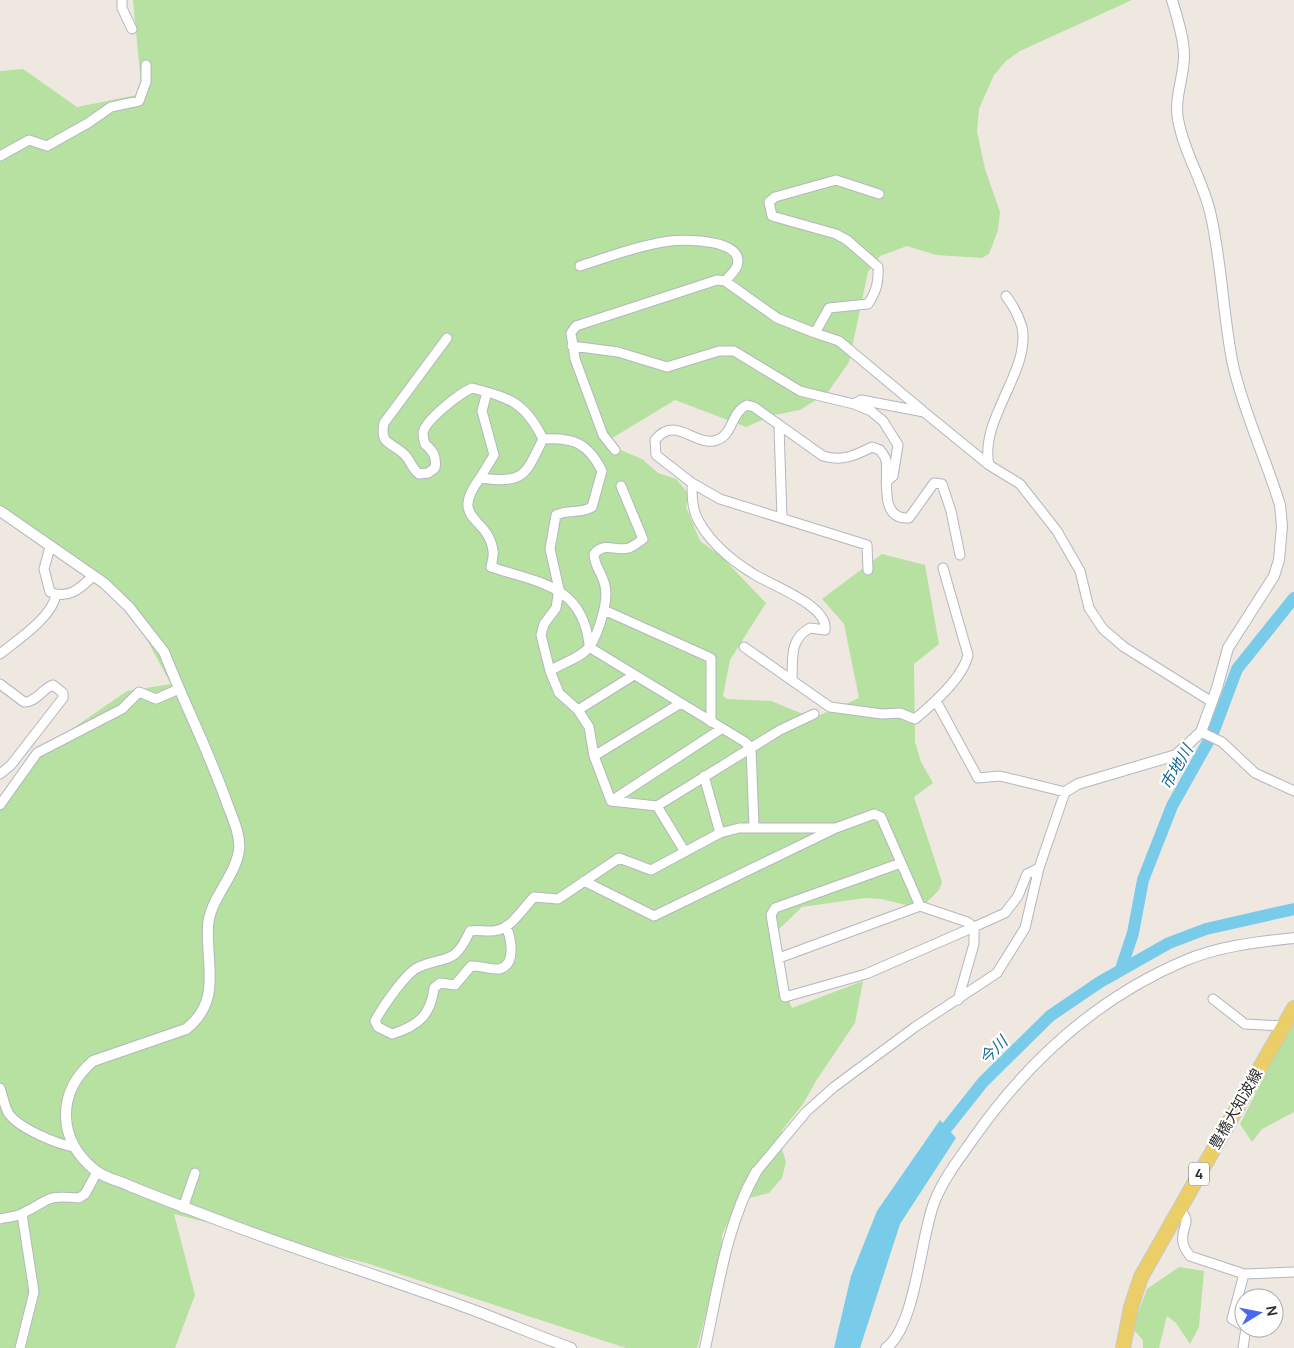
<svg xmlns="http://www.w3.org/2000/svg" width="1294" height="1348" viewBox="0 0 1294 1348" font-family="Manrope,'Noto Sans JP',sans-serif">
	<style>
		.green { fill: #b6e1a0 }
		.water { fill: #79cbea }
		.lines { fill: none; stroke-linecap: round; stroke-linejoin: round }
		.river { stroke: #79cbea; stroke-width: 12 }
		.minor-casing { stroke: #b4b6c0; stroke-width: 11 }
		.tertiary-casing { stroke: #b4b6c0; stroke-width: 12 }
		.primary-casing { stroke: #c8c8c8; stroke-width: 16 }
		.minor { stroke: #fff; stroke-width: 9 }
		.tertiary { stroke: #fff; stroke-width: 10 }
		.primary { stroke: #ebce68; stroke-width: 14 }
		.labels { text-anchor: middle; stroke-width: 4.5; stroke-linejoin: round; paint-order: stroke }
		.shield { fill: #fff; stroke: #6c6c6c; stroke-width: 1 }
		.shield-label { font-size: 14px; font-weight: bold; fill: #2d2d2d }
		.street-label { font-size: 15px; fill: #2d2d2d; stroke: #fff }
		.water-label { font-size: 16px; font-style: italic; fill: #146b9a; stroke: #fff }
	</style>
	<rect width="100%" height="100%" fill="#eee8e0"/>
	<path class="green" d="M133,0h999l-112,51 -14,10 -12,14 -15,34 -2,22 8,38 15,43 -2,18 -9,24 -7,4 -46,-3 -29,-9 -27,10 -12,16 -19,90 -21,30 -28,18 -26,5 -28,12 -71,-27 -71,43 38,16 16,14 18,6 13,15 -3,13 14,34 21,15 45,47 -36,57 -7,36 4,3 44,2 42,17 46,-20 -15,-74 -22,-25 60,-45 43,11 14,79 -25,20 1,78 6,20 12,21 -19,14 28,85 -3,8 -15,15 -10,2 -33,-8 -16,-1 -63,9 -27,26 10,59 7,16 71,-27 -8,42 -39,58 -13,23 -20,25 -4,10 7,23 -4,16 -13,15 -24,6 -7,11 -7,6 -9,19 -1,22 -24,91h-71l-260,-85 -192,-49 21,81 -20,53h-175v-548l37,-47 90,-62 44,-7 -42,-77 -129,-99v-437l23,-2 54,38 65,-13z
		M1294,1018v94l-32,17 -10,13 -12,-18z
		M1179,1267l25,4 -5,56 -9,17 -14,-21 -9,-7 -8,32h-16v-8l-11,-12 15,-39z"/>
	<path class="water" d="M940,1120l16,18 -56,86 -40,124h-26l17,-72 26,-65z"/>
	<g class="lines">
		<path class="river" d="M1121,969l12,-36 10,-53 29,-74 41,-73 24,-64 57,-71
			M937,1140l46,-58 67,-66 50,-34 69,-39 37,-14 88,-20"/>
		<defs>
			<path id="minor" d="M122,0v8l10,21
				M0,156l29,-16 18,6 41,-23 23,-16 28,-6 7,-19v-17
				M580,266c28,-9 60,-21 90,-25 14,-2 76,-2 67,25 -2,5 -8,11 -12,15
				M815,333l24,8 84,70
				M447,338l-63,85c-5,23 9,19 21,32 6,6 6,13 14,19l9,-1 7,-5c2,-11 -2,-17 -10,-24 -1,-3 -2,-8 -2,-11 2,-13 37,-40 49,-45 38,10 53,14 71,51
				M572,346l46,6 49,15 52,-16h15l66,40 54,13 17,7 12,10 15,24 -5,31 -7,6
				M854,404l7,-4 63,12 65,53 31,19 37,47 23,40 9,37 14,21 21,18 88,55
				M779,426l3,92
				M543,439c-18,36 -18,45 -63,39 -32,43 9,38 13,73 1,5 -1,11 -2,16 48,16 91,18 98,77
				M543,439c30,-2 45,4 59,32l-10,36c-11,7 -24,2 -36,8l-6,34 9,40 -3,19 -12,16 -3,11 9,36
				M615,450l-12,-15 -28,-76 -4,-26 5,-7 141,-46 8,1 52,37 38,15 14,-25 39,-4c8,-12 11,-22 10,-37l-31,-27 -11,-6 -64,-18 -3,-14 6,-5 61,-17 43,14
				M989,465c-10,-46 42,-94 33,-138 -3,-10 -10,-23 -16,-31
				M480,478l14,-23 -12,-44 5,-19
				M692,483c0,12 0,26 6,37 12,22 33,40 54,53 16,11 77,32 73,57l-15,-2c-21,11 -17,31 -18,51
				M50,547l-6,22 6,23c18,8 31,-4 43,-16
				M868,570l-1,-25 -147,-46 -28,-16 -36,-28 -1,-15c21,-26 40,8 62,0 16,-5 14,-28 30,-35l7,2 69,49c19,6 33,-1 49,-9l8,3c2,3 5,6 6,10 3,18 -8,60 23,58l25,-35 8,1 9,27 9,44
				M604,610l107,48v64
				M589,647l156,95 6,6 3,78
				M744,647l86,60 52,7 18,-1 15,6c18,-15 48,-41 53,-64l-25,-87
				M0,654c17,-14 53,-37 56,-60
				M0,684l24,18c11,1 18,-13 29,-17l10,8v5l-52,67 -11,9
				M578,710l56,-35
				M1201,732l21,10 33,31 39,18
				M594,756l87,-53
				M704,776l16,57
				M611,801l-17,-45 -5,-29 -11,-17 -19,-17 -9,-22c11,-8 32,-13 40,-25 8,-12 19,-45 15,-60 -2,-12 -11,-20 -11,-32 11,-13 21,-2 35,-6 5,-2 10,-6 14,-9l-22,-53
				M611,801l46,5 123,-76 34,-16
				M611,801l110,-72
				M0,805l37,-52 85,-44 17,-17 17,7 23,-10
				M657,806l28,46
				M901,863l-126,45 -4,7 14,82 81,-23 108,-47v17l-16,56
				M584,881l70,35 182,-88 38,-14 7,3 39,89 47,16 7,5 31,-14 13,-17 9,-22 12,-6
				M506,926c5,12 11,39 -7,43 -9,1 -20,-4 -28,-3l-16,19 -15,-2 -6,5c-3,27 -16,38 -42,46l-14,-7 -3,-6c7,-13 31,-49 44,-54 28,-12 35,-1 51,-36 9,-2 18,2 28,-1 14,-3 26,-23 36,-33l24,2 61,-41 32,12 69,-37 19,-5h97
				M779,958l141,-52
				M1213,999l32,25 39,2
				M0,1088c3,8 5,21 9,26 10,14 49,31 66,33
				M756,1172l50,-60 28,-25 81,-60 82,-54 28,-45 14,-60 26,-76 -65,-16 -22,2 -42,-77
				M183,1208l12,-35
				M1179,1209c15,14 1,17 4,33 0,5 4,10 7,14l54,18 50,-2
				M0,1219c7,-2 17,-2 23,-6 29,-14 21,-18 56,-15l6,-4 12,-22
				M1244,1326l-12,-7 12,-45
				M20,1348l14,-56 -12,-78
				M1243,1348l3,-20"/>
			<path id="tertiary" d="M0,511l104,72 25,24 35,45c20,51 45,100 63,151 5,14 14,32 12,47 -4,28 -30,49 -31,77 -2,38 14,74 -22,102l-93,32c-37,32 -36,79 3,110 9,7 24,10 34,15 32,13 64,25 96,37 79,30 160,55 239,84 36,13 70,28 106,41
				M1065,792l13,-8 98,-29 25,-23 16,-44 11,-40 46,-72 5,-16 3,-34 -2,-21c-14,-46 -36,-92 -47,-140 -10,-49 -11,-100 -22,-149 -7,-34 -27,-62 -33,-97 -4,-21 6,-42 6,-63 0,-18 -7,-39 -12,-56
				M705,1348c13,-59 21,-123 51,-176
				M886,1348c30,-22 34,-109 48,-145 9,-24 25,-44 39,-64 54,-77 124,-141 211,-178 35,-15 73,-19 110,-23"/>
			<path id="primary" d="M1123,1348l8,-41 10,-30 153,-269"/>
		</defs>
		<use href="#minor" class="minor-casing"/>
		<use href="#tertiary" class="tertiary-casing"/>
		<use href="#primary" class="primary-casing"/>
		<use href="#minor" class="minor"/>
		<use href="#tertiary" class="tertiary"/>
		<use href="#primary" class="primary"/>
	</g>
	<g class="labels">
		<rect class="shield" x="1189" y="1162.5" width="20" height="23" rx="4"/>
		<g class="shield-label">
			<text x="1199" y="1179">4</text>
		</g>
		<g class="street-label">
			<text transform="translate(1236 1109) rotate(-60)" y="5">豊橋大知波線</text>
		</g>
		<g class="water-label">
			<text transform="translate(1176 767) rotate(-60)" y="6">市地川</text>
			<text transform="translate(993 1050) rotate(-45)" y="6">今川</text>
		</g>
	</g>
	<g transform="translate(1259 1313) rotate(80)"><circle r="24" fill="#ffffff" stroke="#ababab"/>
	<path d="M0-4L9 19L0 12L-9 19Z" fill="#4967f2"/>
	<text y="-8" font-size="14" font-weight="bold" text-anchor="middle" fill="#2d2d2d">N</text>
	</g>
</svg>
